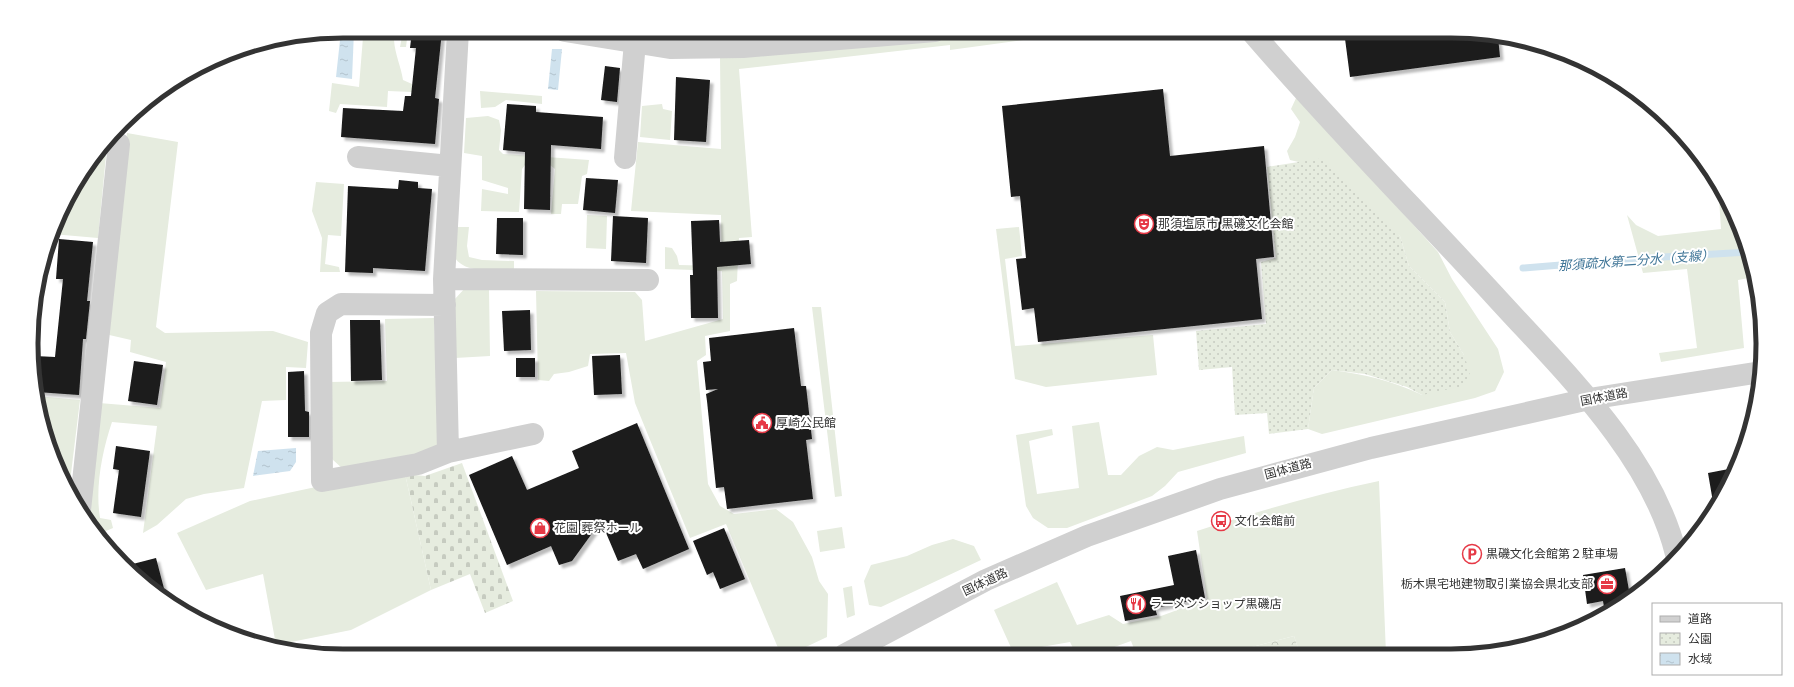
<svg xmlns="http://www.w3.org/2000/svg" width="1794" height="687" viewBox="0 0 1794 687" font-family="Inter,'Noto Sans JP',sans-serif">
	<style>
		.grass { fill: #e6ecdf }
		.forest { fill: url(#forest-crowns) }
		.cemetery { fill: url(#cemetery-stones) }
		.park { fill: url(#park-dots) }
		.water { fill: url(#water-ripples) }
		.lines { fill: none; stroke-linecap: round; stroke-linejoin: round }
		.stream { stroke: #cfe2ee; stroke-width: 7 }
		.building { fill: #1a1a1a; filter: url(#shadow) }
		.minor { stroke: #d0d0d0; stroke-width: 22 }
		.labels { text-anchor: middle; stroke-width: 4; stroke-linejoin: round; paint-order: stroke }
		.poi-label { font-size: 12px; fill: #333; stroke: #fff; text-anchor: start }
		.street-label { font-size: 12px; fill: #333; stroke: #fff }
		.water-label { font-size: 13px; font-style: italic; fill: #3f7597; stroke: #fff }
		.rim { fill: none; stroke: #333; stroke-width: 5 }
	</style>
	<defs>
		<pattern id="forest-crowns" width="20" height="18" patternUnits="userSpaceOnUse"><rect width="20" height="18" fill="#e6ecdf"/><path d="M2 6a3 3 0 1 1 6 0M12 15a3 3 0 1 1 6 0" fill="none" stroke="#c6cbc0"/></pattern>
		<pattern id="cemetery-stones" width="16" height="16" patternUnits="userSpaceOnUse"><rect width="16" height="16" fill="#e6ecdf"/><path d="M2 7V4a2 2 0 0 1 4 0v3zM10 15v-3a2 2 0 0 1 4 0v3z" fill="#c6cbc0"/></pattern>
		<pattern id="park-dots" width="8" height="8" patternUnits="userSpaceOnUse"><rect width="8" height="8" fill="#e6ecdf"/><path d="M2 2h.1M6 6h.1" fill="none" stroke="#c6cbc0" stroke-width="1.8" stroke-linecap="round"/></pattern>
		<pattern id="water-ripples" width="26" height="14" patternUnits="userSpaceOnUse"><rect width="26" height="14" fill="#cfe2ee"/><path d="M2 4q2-2 4 0t4 0M15 11q2-2 4 0t4 0" fill="none" stroke="#b2c2cd"/></pattern>
		<filter id="shadow"><feDropShadow dx="3.5" dy="3.5" stdDeviation="1" flood-color="#0004"/></filter>
	</defs>
	<rect width="100%" height="100%" fill="#fff"/>
	<path class="grass" d="M403,31h5l-2,16h-6z
		M1017,31h44v4l-111,15v-5l-211,24 13,168 -13,1 -2,43 -7,3v47l-25,5 1,19 -9,6 11,123 12,22 14,8 42,-5 17,13 19,35 7,24 9,13 -1,43 -38,18h-8l-55,-131 -36,14 -55,-135 -9,-50 -36,1 -2,12 -19,6 -15,2 -5,7 -11,-1 -2,-89 99,1 7,8 3,41 78,-22 -1,-48 -57,-2v-22l7,1 5,8 2,9 43,1 -1,-51 -90,-4 7,-69 83,7 -1,-92z
		M363,37l31,3c1,15 7,26 9,40l9,4v8l-24,-1 -1,16 -47,-3 -4,9 -7,-2 3,-28 27,4z
		M480,91l62,5v8l-36,-4 -11,7 -14,1z
		M1297,96l141,156 14,27 46,70 6,23 -9,19 -20,7 -153,36 -14,-5 6,-41 18,-18c32,4 61,11 90,25l42,-40 -14,-23 -5,-30 -36,-36 -9,-30 -93,-72 -17,-4 -3,-9 8,-14 5,-15 -9,-13z
		M662,104l1,5 9,2 -2,29 -30,-3 2,-31z
		M488,116l11,4 2,10 -2,20 4,4 86,6 -2,14 -5,2 -4,28h-16l-1,10h-10l4,-45 -5,-4 -24,-1 -4,5 -3,43 -38,-1 1,-22 26,5v-6l-26,-8v-24l-18,-3 2,-35z
		M127,133l51,9 -22,185 9,6 108,-2 35,11 -2,26 -20,-1v33l-24,1 -18,87 -40,6 -18,5 -29,26 -14,8 14,-107 -45,-4c-10,30 -17,65 -12,96l11,2 2,8 -14,6 -13,-15 13,-116 61,5 6,-46 -36,-10 1,-12 -26,-6z
		M107,145l-9,93 -46,-4 21,-47z
		M316,182l28,2 -3,52 -13,-1 -3,29 14,3 1,5h-20l2,-34 -10,-27z
		M1718,183l28,60 8,34 -16,3 6,68 -83,14 -2,-9 38,-5 -10,-79 -44,4 -16,-58 9,10 22,11 63,-7z
		M587,215l20,1 -1,33 -20,-1z
		M457,227h12l-2,19 2,11 13,3 32,1v8c-19,0 -47,6 -59,-11z
		M1019,227l3,29 -17,3 10,87 138,-11 4,40 -111,12 -31,-8 -19,-150z
		M466,287l23,2 1,67 -35,2 -1,-58z
		M812,307h9l21,189 -7,1z
		M434,318l5,125 -6,9 -89,18 -12,-11 -3,-77 58,-1 -2,-62z
		M37,396l43,4 -11,90 -14,-27 -18,-58z
		M1099,422l9,53h13l18,-19 18,-9 16,3 71,-14 2,17 -68,19 -13,14 -13,10 -85,32h-19l-15,-10 -7,-12 -10,-71 36,-6 1,6 -24,6 8,53 42,-6 -7,-62z
		M405,474l26,116 -80,40 -75,15 -13,-71 -57,16 -29,-57 73,-32 89,-19z
		M1379,481l7,173h-86l-6,-18 -69,18h-89l-5,-13 -36,13 -2,-3 -10,3h-7l-6,-12 -57,10 -19,-42 63,-28 20,43 32,-10 14,9 38,-8 46,-17 -10,-68c59,-19 120,-37 182,-50z
		M842,527l3,21 -25,4 -3,-21z
		M953,539l21,7 7,14 -100,47 -12,-2 -5,-24 7,-16 36,-9 25,-11z
		M852,586l3,29 -8,3 -4,-30z"/>
	<path class="forest" d="M1294,636l6,18h-75z"/>
	<path class="cemetery" d="M462,463l51,138 -28,12 -15,-39 -39,16 -26,-116 20,2z"/>
	<path class="park" d="M1324,158l76,78 9,30 36,36 5,30 14,23 6,18 -7,13 -41,9 -15,-8 -42,-13 -33,-4 -18,18 -6,41 -39,5 -2,-21 -32,2 -3,-48 -33,3 -3,-39 70,-7 -5,-62 15,-4 -9,-91z"/>
	<path class="water" d="M341,31h13l-2,48 -16,-2z
		M552,49h10l-4,41 -10,-1z
		M296,448v14l-6,9 -37,5 5,-25z"/>
	<g class="lines">
		<path class="stream" d="M1523,268l123,-10 103,-6"/>
	</g>
	<path class="building" d="M412,31h30l-7,67 4,1 -4,45 -94,-7 2,-29 60,3 2,-15h6l5,-48h-6z
		M1344,31h106l48,6 2,20 -150,20z
		M605,66l15,2 -3,34 -16,-2z
		M676,77l34,3 -4,62 -32,-2z
		M1163,89l7,67 94,-10 10,111 -18,2 6,60 -224,23 -4,-34 -12,2 -6,-51 10,-1 -6,-62 -9,1 -9,-91z
		M507,104l29,2v6l67,5 -2,32 -50,-4 -1,65 -26,-1 1,-57 -22,-2z
		M586,178l32,2 -3,33 -32,-3z
		M399,180l19,2v6l14,1 -7,82 -52,-3v5l-28,-1 3,-86 50,3z
		M613,216l35,2 -2,45 -35,-2z
		M497,218h26v37l-27,-1z
		M719,220l1,22 29,-2 2,24 -34,3 1,51h-27l-1,-43h3l-2,-54z
		M59,239l34,3 -6,59h3l-4,38h-3l-4,56 -42,-3 -2,-36 20,1 8,-78h-7z
		M530,310l1,40 -27,1 -2,-40z
		M350,320h30l2,60 -31,1z
		M794,328l7,58h5l6,53 -6,1 7,59 -86,10 -3,-22 -8,1 -9,-87 -1,-7 12,-5 -12,1 -3,-28 8,-1 -2,-23z
		M620,355l2,39 -28,1 -2,-39z
		M516,358h19v19h-19z
		M134,361l29,4 -6,40 -29,-4z
		M304,371l1,40 4,1v25h-21v-65z
		M637,423l52,126 -46,20 -7,-15 -18,7 -17,-40 -29,40 -13,4 -8,-19 -44,19 -38,-90 43,-19 15,34 52,-22 -7,-17z
		M116,446l34,5 -9,66 -28,-4 6,-43 -6,-1z
		M1734,468l-13,32 -7,8 -6,-35z
		M724,528l21,51 -25,10 -7,-17 -6,3 -14,-34z
		M1196,550l9,48 -50,10 2,7 -32,6 -5,-25 54,-11 -6,-29z
		M156,558l11,42 -14,-8 -24,-27z
		M1625,568l5,28 -25,17 -2,-12 -16,3 -4,-29z"/>
	<g class="lines">
		<path class="minor" d="M458,31l-14,248 4,173 85,-18
			M565,31l105,17 73,-1 192,-16
			M1251,31c78,91 162,176 243,264 68,75 157,158 182,259
			M358,157l92,9
			M625,158l10,-116
			M444,279l204,1
			M445,305l-104,-1 -14,9 -6,20 1,148 96,-17 30,-12
			M80,510l39,-366
			M844,655l142,-75 101,-44 133,-47 151,-41 218,-49 172,-27"/>
	</g>
	<defs>
		<symbol id="theatre-ring" viewBox="-11 -11 22 22"><circle r="9.5" fill="#fff" stroke="#e63946" stroke-width="1.5"/><path d="M-5-5.5Q0-4 5-5.5V0Q5 5 0 6Q-5 5-5 0ZM-3.3-2.5H-1v1.5H-3.3ZM1-2.5H3.3v1.5H1ZM-2.8 1Q0 5.5 2.8 1Z" fill="#e63946"/></symbol>
		<symbol id="civic-ring" viewBox="-11 -11 22 22"><circle r="9.5" fill="#fff" stroke="#e63946" stroke-width="1.5"/><path d="M-.6-6.5H3V-4.5H.6V-3L4-1V1h2V6H-6V1h2V-1L-.6-3ZM-1.2 2.5V6h2.4V2.5Z" fill="#e63946"/></symbol>
		<symbol id="bus-ring" viewBox="-11 -11 22 22"><circle r="9.5" fill="#fff" stroke="#e63946" stroke-width="1.5"/><path d="M-5-6H5V4H4V6H2V4H-2V6H-4V4H-5ZM-3.5-4V0h7V-4ZM-3.5 1.2v1.5H-2V1.2ZM2 1.2v1.5H3.5V1.2Z" fill="#e63946"/></symbol>
		<symbol id="shop-ring" viewBox="-11 -11 22 22"><circle r="9.5" fill="#fff" stroke="#e63946" stroke-width="1.5"/><path d="M-5-2.5h2.3a2.7 3.5 0 0 1 5.4 0H5L5.5 6h-11ZM-1.5-2.5h3a1.5 2.3 0 0 0-3 0Z" fill="#e63946"/></symbol>
		<symbol id="parking-ring" viewBox="-11 -11 22 22"><circle r="9.5" fill="#fff" stroke="#e63946" stroke-width="1.5"/><path d="M-3.5-5.5H1a3.5 3.5 0 0 1 0 7H-1V5.5H-3.5ZM-1-3.4V-.6H.8a1.4 1.4 0 0 0 0-2.8Z" fill="#e63946"/></symbol>
		<symbol id="office-ring" viewBox="-11 -11 22 22"><circle r="9.5" fill="#fff" stroke="#e63946" stroke-width="1.5"/><path d="M-6-3h4V-5.5h4V-3h4V5H-6ZM-1-4.5V-3h2v-1.5ZM-6 0V1H6V0Z" fill="#e63946"/></symbol>
		<symbol id="restaurant-ring" viewBox="-11 -11 22 22"><circle r="9.5" fill="#fff" stroke="#e63946" stroke-width="1.5"/><path d="M-5-6h1v4h1v-4h1v4h1v-4h1v5L-1.5 .5V6h-2V.5L-5-1ZM5-6V6H3V1.5H1.5Q1.5-4 5-6Z" fill="#e63946"/></symbol>
	</defs>
	<g fill-rule="evenodd">
		<use href="#theatre-ring" x="1133" y="213" width="22" height="22"/>
		<use href="#civic-ring" x="751" y="412" width="22" height="22"/>
		<use href="#bus-ring" x="1210" y="510" width="22" height="22"/>
		<use href="#shop-ring" x="529" y="517" width="22" height="22"/>
		<use href="#parking-ring" x="1461" y="543" width="22" height="22"/>
		<use href="#office-ring" x="1596" y="573" width="22" height="22"/>
		<use href="#restaurant-ring" x="1125" y="593" width="22" height="22"/>
	</g>
	<g class="labels">
		<g class="poi-label">
			<text x="1158" y="228">那須塩原市 黒磯文化会館</text>
			<text x="776" y="427">厚崎公民館</text>
			<text x="1235" y="525">文化会館前</text>
			<text x="554" y="532">花園 葬祭ホール</text>
			<text x="1486" y="558">黒磯文化会館第２駐車場</text>
			<text x="1593" y="588" text-anchor="end">栃木県宅地建物取引業協会県北支部</text>
			<text x="1150" y="608">ラーメンショップ黒磯店</text>
		</g>
		<g class="street-label">
			<text transform="translate(1604 397) rotate(-11)" y="4">国体道路</text>
			<text transform="translate(1288 469) rotate(-15)" y="4">国体道路</text>
			<text transform="translate(985 582) rotate(-25)" y="4">国体道路</text>
		</g>
		<g class="water-label">
			<text transform="translate(1636 260) rotate(-4)" y="5">那須疏水第二分水（支線）</text>
		</g>
	</g>
	<path d="M0 0H1794V687H0ZM343 38H1451A305 305 0 0 1 1756 343V344A305 305 0 0 1 1451 649H343A305 305 0 0 1 38 344V343A305 305 0 0 1 343 38Z" fill="#fff" fill-rule="evenodd"/>
	<path class="rim" d="M343 38H1451A305 305 0 0 1 1756 343V344A305 305 0 0 1 1451 649H343A305 305 0 0 1 38 344V343A305 305 0 0 1 343 38Z"/>
	<rect x="1652" y="603" width="130" height="72" fill="#ffffff" stroke="#adadad"/>
	<rect x="1660" y="616" width="20" height="6" fill="#d0d0d0" stroke="#adadad"/>
	<text x="1688" y="623" font-size="12" fill="#333333">道路</text>
	<rect x="1660" y="633" width="20" height="12" fill="url(#park-dots)" stroke="#adadad"/>
	<text x="1688" y="643" font-size="12" fill="#333333">公園</text>
	<rect x="1660" y="653" width="20" height="12" fill="url(#water-ripples)" stroke="#adadad"/>
	<text x="1688" y="663" font-size="12" fill="#333333">水域</text>
</svg>
